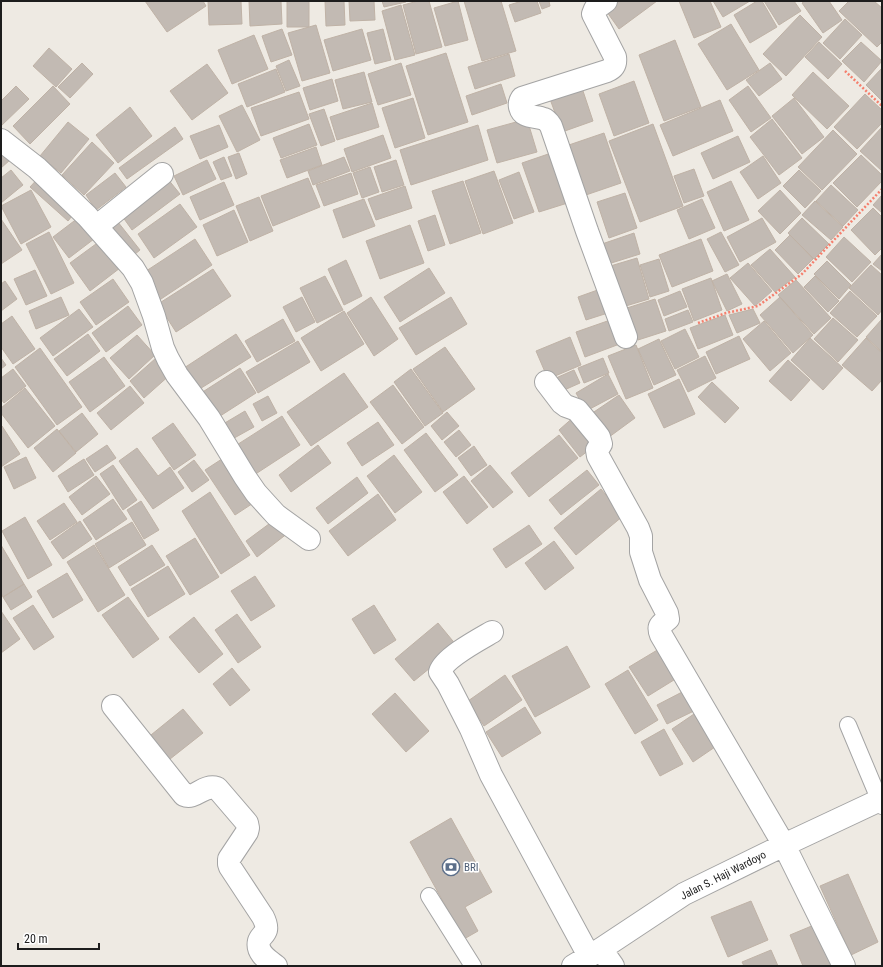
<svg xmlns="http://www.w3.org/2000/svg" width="883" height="967" viewBox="0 0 883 967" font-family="'Roboto Condensed',sans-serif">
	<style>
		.building { fill: #c2bab3; stroke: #bfb2a6 }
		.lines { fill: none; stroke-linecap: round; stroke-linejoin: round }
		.lane-casing { stroke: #a4a4a4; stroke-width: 18 }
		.street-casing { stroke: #a4a4a4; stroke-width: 24 }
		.path { stroke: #f57f6d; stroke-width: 2.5; stroke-dasharray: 2 2; stroke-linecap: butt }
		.lane { stroke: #fff; stroke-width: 16 }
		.street { stroke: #fff; stroke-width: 22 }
		.labels { text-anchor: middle; stroke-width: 3; stroke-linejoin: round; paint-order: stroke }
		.service-label { font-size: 11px; fill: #4e5e75; stroke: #fff; text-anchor: start }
		.street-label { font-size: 11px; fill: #1d1d1d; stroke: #fff }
	</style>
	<rect width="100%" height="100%" fill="#eeeae3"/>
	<path class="building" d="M145,1h58l3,5 -39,26z
		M208,1h33l1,23 -33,1z
		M249,1h32l1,23 -32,2z
		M287,1h22v26h-22z
		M325,1h19l1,24 -19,1z
		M349,1h25l1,19 -25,1z
		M382,1h24v1l-22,5z
		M418,1h11l13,46 -26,7 -13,-49z
		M458,1l10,39 -23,6 -11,-38z
		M464,1h37l15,50 -34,10z
		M522,1h15l4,12 -26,9 -6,-17z
		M539,1h10l1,5 -8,3z
		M607,1h50l-38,28 -17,-24z
		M679,1h31l11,26 -27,11z
		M713,1h37l-27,16z
		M757,1h5l15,26 -27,16 -16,-28z
		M764,1h30l7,10 -22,14z
		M805,1h24l13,19 -19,13 -21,-30z
		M849,1h25l8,7v34l-5,5 -38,-36z
		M401,5l14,50 -20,5 -13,-49z
		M800,15l22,22 -36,39 -23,-22z
		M845,19l17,16 -22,24 -17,-16z
		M731,24l28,46 -32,20 -29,-46z
		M316,25l14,48 -28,8 -14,-48z
		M282,29l10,26 -21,7 -9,-26z
		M362,29l9,31 -38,11 -9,-31z
		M383,29l8,31 -16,4 -8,-31z
		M254,35l14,34 -36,15 -14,-34z
		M675,40l26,67 -37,14 -25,-66z
		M819,42l23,22 -14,15 -23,-22z
		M861,42l21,19 -18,21 -22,-21z
		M49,48l23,21 -16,18 -23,-21z
		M446,53l22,69 -40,13 -22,-69z
		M509,54l6,22 -40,13 -7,-22z
		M289,60l11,26 -14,5 -10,-25z
		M82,63l11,11 -23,24 -12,-11z
		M401,63l10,32 -33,10 -10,-31z
		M770,63l12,16 -23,17 -13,-16z
		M207,64l21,29 -36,27 -22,-29z
		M882,68v33l-16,-16z
		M276,69l9,23 -38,15 -9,-23z
		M364,72l8,30 -29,7 -8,-29z
		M813,72l36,34 -22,23 -35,-34z
		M332,79l6,22 -28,9 -7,-22z
		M634,81l15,42 -35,13 -15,-42z
		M501,84l6,19 -35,12 -6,-19z
		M16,86l13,13 -28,27v-25z
		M53,86l17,18 -40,40 -17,-18z
		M748,86l23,32 -20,14 -22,-32z
		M582,88l11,33 -31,11 -12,-33z
		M299,92l10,27 -48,17 -10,-28z
		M865,94l17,16v13l-25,26 -23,-22z
		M413,98l12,40 -30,10 -13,-40z
		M794,98l30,39 -22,17 -30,-38z
		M720,100l13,31 -60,25 -13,-31z
		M372,103l7,24 -42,13 -7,-23z
		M242,105l18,35 -23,12 -18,-36z
		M130,107l22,29 -34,27 -22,-28z
		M324,109l11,32 -14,5 -12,-32z
		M527,119l10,33 -40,11 -10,-33z
		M772,119l30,39 -23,17 -29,-38z
		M68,122l21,17 -28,34 -21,-17z
		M309,124l8,21 -36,13 -8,-20z
		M653,124l30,82 -43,16 -31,-81z
		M219,125l9,22 -28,12 -10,-23z
		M478,125l10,35 -77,25 -11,-35z
		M175,127l8,12 -56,40 -8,-11z
		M882,127v44l-22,-20z
		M833,130l24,24 -35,36 -24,-23z
		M604,133l17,50 -41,14 -17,-50z
		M383,135l8,23 -39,14 -8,-23z
		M738,136l12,26 -37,17 -12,-26z
		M92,142l22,21 -30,32 -22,-20z
		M316,147l6,18 -35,13 -7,-18z
		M1,151l9,9 -9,8z
		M557,151l17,50 -35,11 -17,-49z
		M239,153l8,21 -11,5 -8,-22z
		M861,155l21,20v6l-25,26 -24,-24z
		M763,156l18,27 -23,16 -18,-27z
		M224,157l8,19 -11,4 -8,-18z
		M344,157l6,14 -37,14 -5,-14z
		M207,160l9,19 -33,16 -9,-19z
		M396,160l8,25 -22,7 -8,-25z
		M370,167l9,25 -17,6 -9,-25z
		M694,169l10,27 -20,7 -10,-27z
		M11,170l12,15 -22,18v-25z
		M799,170l22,21 -16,17 -22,-22z
		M494,171l19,52 -30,11 -18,-53z
		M519,172l15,40 -20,7 -15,-39z
		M115,173l11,14 -30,23 -10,-15z
		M351,173l7,21 -34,12 -8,-21z
		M42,174l34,37 -8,10 -38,-34z
		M167,178l13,16 -48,36 -12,-17z
		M308,178l12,29 -47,19 -12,-30z
		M463,181l18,52 -31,11 -18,-53z
		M731,181l18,39 -25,11 -17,-39z
		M224,182l10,23 -34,15 -10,-23z
		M831,185l27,25 -15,16 -27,-25z
		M405,186l7,22 -36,12 -8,-21z
		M31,190l20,37 -30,17 -20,-38z
		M780,190l21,23 -21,21 -22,-23z
		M625,193l12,35 -28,10 -12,-36z
		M882,195v18l-9,-8z
		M259,197l14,34 -23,10 -14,-35z
		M364,199l11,27 -32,12 -10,-28z
		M702,199l13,29 -26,11 -12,-29z
		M815,201l28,26 -12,13 -29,-25z
		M180,204l17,23 -43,31 -16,-24z
		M873,208l9,9v31l-7,7 -24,-25z
		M234,210l14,32 -31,14 -14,-31z
		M435,215l10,30 -17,6 -10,-30z
		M114,217l26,33 -11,9 -26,-33z
		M78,218l16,21 -25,19 -16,-21z
		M762,218l14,24 -36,20 -13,-25z
		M802,218l27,26 -15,15 -26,-26z
		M1,219l21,31 -21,14z
		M410,225l14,38 -44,16 -14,-38z
		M49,232l25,51 -23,11 -25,-50z
		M721,232l18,33 -14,7 -18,-33z
		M634,233l6,21 -35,11 -6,-20z
		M790,235l23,24 -15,15 -23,-24z
		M844,237l27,25 -19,20 -26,-25z
		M195,239l17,26 -54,36 -18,-26z
		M701,239l12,32 -41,16 -13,-32z
		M100,241l20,27 -30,23 -20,-28z
		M770,249l25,28 -20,15 -24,-27z
		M882,254v17l-9,-7z
		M637,258l12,41 -30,9 -12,-41z
		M659,259l10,32 -19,6 -10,-32z
		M346,260l16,36 -18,9 -16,-36z
		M827,261l24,24 -12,14 -25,-25z
		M748,263l24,28 -17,15 -25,-28z
		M871,265l11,10v35l-4,5 -29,-27z
		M429,268l16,25 -45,29 -16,-25z
		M213,269l18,27 -55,36 -18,-28z
		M35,270l12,26 -21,9 -12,-26z
		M727,274l15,30 -15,7 -15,-30z
		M325,276l18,34 -26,13 -17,-35z
		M815,276l24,25 -11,11 -24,-25z
		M711,278l11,32 -28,11 -12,-32z
		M113,279l16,23 -33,23 -16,-23z
		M796,280l35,38 -17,16 -36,-39z
		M5,281l12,18 -16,12v-27z
		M606,287l8,24 -28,9 -8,-23z
		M680,291l7,16 -23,9 -6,-16z
		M850,291l27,25 -20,21 -27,-24z
		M61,297l8,18 -33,14 -7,-18z
		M302,297l13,25 -19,10 -13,-25z
		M371,297l27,42 -24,17 -27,-43z
		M451,297l16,27 -51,31 -17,-27z
		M780,297l33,38 -20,18 -33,-38z
		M655,299l11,32 -28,9 -11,-32z
		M128,306l14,19 -36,27 -14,-19z
		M79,309l14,18 -40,29 -13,-18z
		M753,309l7,14 -23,10 -8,-18z
		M688,310l5,12 -24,9 -4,-12z
		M344,311l20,33 -43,27 -20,-33z
		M725,315l8,20 -35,14 -8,-21z
		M12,316l23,33 -22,15 -12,-17v-23z
		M616,318l9,24 -40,15 -9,-25z
		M833,318l25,22 -20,22 -24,-23z
		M283,319l12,22 -38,21 -12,-21z
		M882,319v33l-16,-15z
		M764,321l27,32 -21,18 -27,-32z
		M685,329l14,28 -24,12 -14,-28z
		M88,334l12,17 -33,25 -13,-17z
		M236,334l15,23 -53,33 -14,-22z
		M137,335l18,20 -26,24 -19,-21z
		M739,336l11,23 -34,15 -10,-22z
		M570,337l11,28 -33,14 -12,-28z
		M810,338l33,30 -20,22 -32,-30z
		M866,338l16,15v27l-10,11 -30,-26z
		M659,339l17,36 -22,10 -16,-36z
		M298,341l12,21 -52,31 -12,-21z
		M636,345l17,43 -27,11 -18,-43z
		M445,347l30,42 -32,23 -30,-43z
		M40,348l42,59 -25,18 -42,-58z
		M705,356l11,22 -28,14 -11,-22z
		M104,357l21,29 -35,26 -21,-30z
		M1,358l5,7 -5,4z
		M156,358l15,16 -27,24 -14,-17z
		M603,358l6,15 -25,10 -6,-15z
		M788,360l22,20 -19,21 -22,-20z
		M240,368l16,25 -39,25 -16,-25z
		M13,369l13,17 -22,17 -3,-4v-21z
		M411,369l32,44 -18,13 -31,-44z
		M574,370l6,13 -18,8 -6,-13z
		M344,373l24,34 -57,39 -24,-34z
		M608,374l10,20 -32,17 -10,-18z
		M679,379l16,35 -31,14 -16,-34z
		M712,382l27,26 -14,15 -27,-26z
		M393,385l31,42 -22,17 -32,-42z
		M130,386l14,17 -33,27 -14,-17z
		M25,388l30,38 -27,22 -27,-35v-5z
		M619,395l16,23 -30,22 -17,-24z
		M268,396l9,17 -15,8 -9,-17z
		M245,411l9,16 -27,15 -9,-15z
		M447,412l12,14 -17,14 -11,-14z
		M82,413l16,21 -22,18 -17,-21z
		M576,415l22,28 -18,14 -21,-27z
		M282,416l18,29 -49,32 -19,-29z
		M378,422l16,23 -32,21 -15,-23z
		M173,423l23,32 -22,15 -22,-32z
		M2,426l18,28 -19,13v-40z
		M57,429l19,24 -23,19 -19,-24z
		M459,430l12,15 -15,12 -12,-15z
		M426,433l32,42 -23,17 -31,-42z
		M559,435l19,23 -49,39 -18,-24z
		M107,445l9,13 -21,14 -9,-13z
		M318,445l13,18 -40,29 -12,-17z
		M474,446l13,19 -16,11 -13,-18z
		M137,448l21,28 12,-9 14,21 -31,21 -34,-48z
		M228,455l30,45 -23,15 -30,-45z
		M394,455l28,37 -27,21 -28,-37z
		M26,457l10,21 -22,11 -10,-22z
		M84,459l10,16 -26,17 -10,-16z
		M194,460l15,20 -17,12 -14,-20z
		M113,465l24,35 -14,10 -23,-36z
		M490,465l23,27 -20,16 -22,-27z
		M587,470l12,15 -38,30 -12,-15z
		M96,476l14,18 -28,21 -13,-18z
		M464,476l24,31 -21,17 -24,-32z
		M357,477l11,16 -40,31 -12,-16z
		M601,489l22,27 -47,39 -22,-27z
		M210,492l40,63 -29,19 -39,-63z
		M378,494l18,26 -48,36 -19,-25z
		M113,499l14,20 -31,21 -13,-20z
		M141,501l18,29 -15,9 -17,-29z
		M64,503l13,19 -27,18 -13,-19z
		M25,517l27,48 -24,14 -26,-48z
		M277,518l11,15 -31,24 -11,-16z
		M80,521l12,18 -29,20 -12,-17z
		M132,522l14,23 -37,23 -14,-24z
		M529,525l13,19 -36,24 -13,-19z
		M195,538l24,39 -29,18 -24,-39z
		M554,541l20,27 -29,22 -20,-27z
		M1,545l23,39 -21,13 -2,-4z
		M94,545l31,50 -27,17 -31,-50z
		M152,545l13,20 -35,21 -12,-19z
		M168,566l17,28 -37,23 -17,-28z
		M67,573l16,27 -30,18 -16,-27z
		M255,576l20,30 -24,15 -20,-30z
		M24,584l8,13 -21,13 -8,-13z
		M128,597l31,42 -26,19 -31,-43z
		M33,605l21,32 -20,13 -21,-32z
		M374,605l22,35 -22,14 -22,-35z
		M1,611l19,28 -19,14z
		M237,614l24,33 -23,16 -23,-33z
		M194,617l29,37 -24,19 -30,-36z
		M438,623l19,23 -43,35 -19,-22z
		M567,646l23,41 -55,30 -23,-41z
		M664,646l18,29 -34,21 -19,-29z
		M232,668l18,22 -20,16 -17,-22z
		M628,670l30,50 -23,14 -30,-50z
		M505,675l17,25 -38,26 -16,-25z
		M686,690l10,20 -29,14 -10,-19z
		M395,693l34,38 -23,21 -34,-38z
		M525,707l16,26 -39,24 -16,-25z
		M183,709l20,24 -38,30 -19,-24z
		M694,714l21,33 -22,15 -21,-33z
		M664,729l19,35 -23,12 -19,-34z
		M451,818l41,74 -27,15 13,24 -14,8 -54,-97z
		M848,874l30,68 -27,13 -31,-69z
		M751,901l17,39 -40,17 -17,-40z
		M814,925l18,41h-29l-13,-31z
		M771,950l7,16h-34l-2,-4z"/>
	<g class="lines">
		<defs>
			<path id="lane" d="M848,725l34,81
				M429,896l44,70"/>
			<path id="street" d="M606,1l-11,8 -2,5 22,43c1,7 -1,11 -8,14l-85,27c-2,3 -3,5 -2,9 3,12 15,8 24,12 3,1 5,4 7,7l36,105 39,106
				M1,140l36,28 50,48 46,52 9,15 12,33 9,32 5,11 9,16 32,43 36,59 11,16 20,22 33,24
				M97,226l65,-52
				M546,382l16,21 4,3 11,4 19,23 3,4 2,7 -4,6 1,6 40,72 3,8v16l9,28 17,33 1,6c-7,6 -11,6 -7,16l123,210 60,121
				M492,632c-12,7 -48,26 -52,40l8,12 23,45 20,46 98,181
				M113,706l71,89c11,5 19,-11 33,-7l30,35 1,5 -1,4 -18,27v5l1,3 33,50c2,4 4,9 3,13 -1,4 -6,7 -7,11 -3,12 9,19 17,25
				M601,949l12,17
				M573,966l28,-17 83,-55 100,-49 98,-46"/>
		</defs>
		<use href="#lane" class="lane-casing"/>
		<use href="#street" class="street-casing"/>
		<path class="path" d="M845,71l37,35
			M698,323l28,-10 32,-7 44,-32 80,-85"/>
		<use href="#lane" class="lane"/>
		<use href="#street" class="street"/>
	</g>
	<defs>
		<symbol id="bank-ring" viewBox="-11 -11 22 22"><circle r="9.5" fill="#fff" stroke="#5c6f8a" stroke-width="1.5"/><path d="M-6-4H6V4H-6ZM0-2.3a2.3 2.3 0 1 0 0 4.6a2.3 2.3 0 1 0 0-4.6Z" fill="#5c6f8a"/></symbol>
	</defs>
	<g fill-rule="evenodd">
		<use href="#bank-ring" x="441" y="857" width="20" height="20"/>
	</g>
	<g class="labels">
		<g class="service-label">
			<text x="464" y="871">BRI</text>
		</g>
		<g class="street-label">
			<text transform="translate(723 875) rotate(-27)" y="4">Jalan S. Haji Wardoyo</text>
		</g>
	</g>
	<rect width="883" height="967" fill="none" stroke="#1d1d1d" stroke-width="4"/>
	<path d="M18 943v6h81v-6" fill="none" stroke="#1d1d1d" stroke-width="2"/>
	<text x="24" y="943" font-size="12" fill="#1d1d1d" stroke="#ffffff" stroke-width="3" paint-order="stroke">20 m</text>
</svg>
